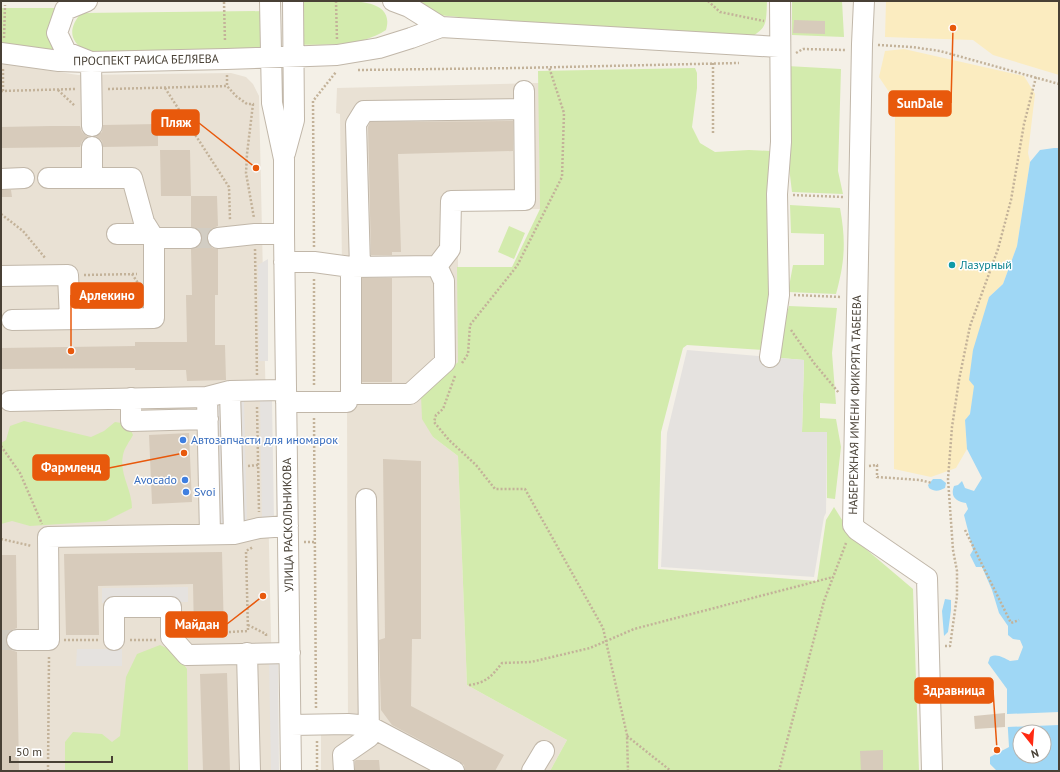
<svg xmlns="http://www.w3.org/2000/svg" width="1060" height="772" viewBox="0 0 1060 772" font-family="'PT Sans',sans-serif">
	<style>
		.residential { fill: #e9e1d4 }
		.green { fill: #d3ebad }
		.sand { fill: #fbecc0 }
		.parking { fill: #e5e2df }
		.water { fill: #9fd7f5; fill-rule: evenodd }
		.pier { fill: #f4f0e7 }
		.building { fill: #d7cbbb }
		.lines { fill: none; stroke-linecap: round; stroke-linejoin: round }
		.minor-tunnel { stroke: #d2cdc3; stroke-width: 20; stroke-dasharray: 20 10; stroke-linecap: butt }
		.minor-casing { stroke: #c1b7a9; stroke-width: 22 }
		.path { stroke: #c3b299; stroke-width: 2.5; stroke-dasharray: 2 2; stroke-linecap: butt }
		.minor { stroke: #fff; stroke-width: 20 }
		.culture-dot { fill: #0f9aa8; stroke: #fff; stroke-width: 1.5 }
		.shop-dot { fill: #3f7fe0; stroke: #fff; stroke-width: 1.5 }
		.labels { text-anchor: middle; stroke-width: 3; stroke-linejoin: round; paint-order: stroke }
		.street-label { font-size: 12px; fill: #484035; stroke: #fff }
		.culture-label { font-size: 12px; fill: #0d838f; stroke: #fff; text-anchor: start }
		.shop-label { font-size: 12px; fill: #366cbe; stroke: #fff; text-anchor: start }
		.leader { fill: none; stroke: #e8590c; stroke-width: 1.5 }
		.callout-dot { fill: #e8590c; stroke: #fff; stroke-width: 1.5 }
		.callout { fill: #e8590c; stroke: #e8590c; stroke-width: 1.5 }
		.callout-label { font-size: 13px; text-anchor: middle; font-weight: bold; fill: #fff }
	</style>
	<rect width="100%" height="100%" fill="#f4f0e7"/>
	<path class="residential" d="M1,63l77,12 153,-2 15,4 7,7 6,12 15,675h-273z
		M539,83l1,126h-82v153l-37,33 12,42 25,19 9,229 100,55 -17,31h-229v-42l27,-1 -1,-326 -5,-137 -2,-151 -4,-1 1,-25z"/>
	<path class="green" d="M298,1c12,0 25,0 37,0 21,0 60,-1 51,29 -26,17 -58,14 -87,15z
		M408,1h359c-1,27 0,26 -23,41l-307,-27z
		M792,1h50l2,36 -52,-2z
		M1,8h61l-3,47 -58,-9z
		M267,11v37l-180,4c-18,-11 -19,-23 -6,-39z
		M787,66l54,3 -3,102 5,23 -51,-2 -4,-33z
		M695,68l2,5v15l-5,39 8,16 15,9 34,-2 22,1 2,150 -10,49 -76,-5 -4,3 -22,84 -3,137 159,12 9,-61 8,-13 20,32 59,50 6,182h-369l17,-31 -100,-55 -9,-229 -25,-19 -11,-18 -1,-24 37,-33 -1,-95h55l28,-58 -2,-138z
		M790,205l50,3c6,33 5,53 -4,86l-48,-2 5,-27h31v-31l-33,-1z
		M509,226l16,7 -11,26 -16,-7z
		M789,306l48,2 -5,45 4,51 -16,-1v15l16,1 5,28 -6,52 -8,-1v-65l-25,-1 2,-72 -24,-2 2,-29z
		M24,421l67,16 13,-6 11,-9 13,2 5,11c-3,6 -9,13 -10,20 -4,19 9,34 9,53l-26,13 -76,5 -18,-5 -11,3v-81l5,-3 4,-14z
		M160,645l15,7 12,17 1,102h-123v-29l8,-10 29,2 10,8 8,-6 6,-59 11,-23z"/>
	<path class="sand" d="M886,1h173v74l-66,-20 -20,-15 -88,-3z
		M904,49l120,27 11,18 -7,59 2,9 -13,84 -14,38 -14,13 -19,117 -5,6 2,29 -11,19 -25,9 -37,-8 1,-368 -16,-24 6,-26z"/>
	<path class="parking" d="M268,259v102h-9l-1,-96z
		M687,350l117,10 -2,72h25l-1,81 -2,4 -10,60 -153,-10 6,-134z
		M244,401l3,123 -35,1 -6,-123z
		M260,401h12l2,120h-12z
		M188,587v15l-86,1v-15z
		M77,649h45v17h-46z
		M269,660h9l1,111h-8z"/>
	<path class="water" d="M1054,148h5v623h-62l-7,-7v-7l19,-10 -2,-33v-25l-19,-26 2,-6c7,-4 14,1 20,4l8,-1 5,-13 -3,-7 -7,-1 -5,-4v-9l-9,-13 -7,-23 -10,-23h-6l-6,-12 3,-5 -9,-35 4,-6 -2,-6c-10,-2 -16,-6 -12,-17l4,-1 4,-4 3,7 9,3 8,-13 -15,-29 -2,-29 5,-6 4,-28 -5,-6 4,-30 16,-53 14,-13 14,-38 13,-84 10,-12zM1020,732h24v24h-24z
		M933,479h8l5,4 -1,5c-6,3 -10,4 -16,0l-1,-3z
		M945,599l6,1v10l-3,22 -4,4 -2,-25z"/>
	<path class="pier" d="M1059,712v13l-52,2v-13z"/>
	<path class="building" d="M794,20l31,1v13l-32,-1z
		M513,121v30l-115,3 3,98h-9v3h-21l-3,-128 2,-5z
		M158,124v22l-55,1 -1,-6 -6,-5 6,-4 1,-7z
		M50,126h30l2,6 6,5 -6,4 -2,6 -79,1v-21z
		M160,150h30l1,46h-30z
		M1,190h10l1,7h-11z
		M191,196h26l1,30 -7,3 -3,4 -1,6 2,6 4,3 5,1v46h-3v50h10l1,35 -39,1 -1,-11h-51v-2l-134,1v-21l134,-2v-4h52l-1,-47h6l-1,-46 6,-1 4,-5 1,-5 -1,-6 -5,-4 -5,-1z
		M362,278h30v104h-30z
		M189,433l3,69 -40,2 -3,-69z
		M383,459l38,2v178h-9l-1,67 93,49 -9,16h-30l-1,-6 -5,-4 -67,-36 -11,-15 -2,-70 6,-2z
		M222,552l2,83 -30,-2 -1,-49 -95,2 1,49h-33l-2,-81z
		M1,555h15l1,73 -5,2 -5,4 -1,6 1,5 4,5 6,2 2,119h-18z
		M227,673l3,98h-27l-3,-97z
		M1005,713v14l-30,2 -1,-13z
		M883,750v21h-22l-1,-20z
		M356,760h23l1,11h-25v-10z"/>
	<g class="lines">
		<path class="minor-tunnel" d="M191,238h27
			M1,640h16"/>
		<defs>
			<path id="minor" d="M87,1l-22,9 -8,23 9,19 25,10 1,64
				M270,1l2,102 12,56v75l7,537
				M393,1l16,6 32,20
				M864,1l-2,43 -9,481 4,5 70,48 5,193
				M1,53l58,8 32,1 135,-3 111,-4 42,-7 32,-10 30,-11 338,20
				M92,147v31
				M285,153l9,-33 -1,-119
				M1,179l23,-1
				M117,234h34
				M154,238h37
				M218,238l37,-4h29
				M284,262h30l37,5v127h59l35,-32 -1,-81 -7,-15 -86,1
				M437,266l13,-17 1,-48 74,-1 -1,-109
				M360,267l-4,-143 8,-13 160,-2
				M1,276l67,-1 2,44
				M12,320l142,-2v-80l-10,-16 -12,-44h-84
				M770,357l9,-62 -2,-101 4,-52 -1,-141
				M230,391l4,143
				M207,397l3,137
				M131,398v23l77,-2
				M10,401l197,-4 23,-6 56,-1
				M286,402h61
				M17,640h32l-1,-103 186,-3 25,-6 29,-2
				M114,640v-33h57v30l16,18 103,-2
				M247,653l3,118
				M291,725l57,-1 21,2 85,45
				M344,771l-1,-16 26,-18 -3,-238
				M532,771l12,-20"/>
		</defs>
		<use href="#minor" class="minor-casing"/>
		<path class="path" d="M336,1l1,39
			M708,1l12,11 44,9
			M224,2l1,40
			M4,38l1,-33
			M878,45l34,2 28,4 119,33
			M796,53l7,-4 43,1
			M713,63v72
			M358,70l160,-2 221,-5
			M227,75v11l9,10 11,8h6l-6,50 -1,19 8,45
			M165,88l64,99 1,33
			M108,89l119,-3
			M58,90l17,16
			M1,91l74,-2
			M3,91v-22
			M793,195l51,2
			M1,214l22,17 23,28
			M314,247l-1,-146 23,-29
			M255,249l2,127
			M132,274l6,9
			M84,275l53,-1
			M794,295l47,2
			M791,330l23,33 25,30
			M462,363l6,-9 2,-29 47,-59 45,-89 2,-64 -15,-46
			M455,376l-12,33 -7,6 -2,7 15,18 27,25 19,24h30l78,139 24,107 1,36
			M314,385v-107
			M257,407l2,105
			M314,418l2,291
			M1,446l19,27 22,51
			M248,466l10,-1
			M869,466l8,-1v12l43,3 12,3
			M965,530l46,93 8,-3
			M1,539l31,7
			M304,542h11
			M248,625l18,9v4
			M229,632l19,-1 -2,-80 7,-4
			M64,640h35
			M130,640h27
			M945,646h5l7,-50v-25l-4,-21 -5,-71 4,-52 7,-47 11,-54 28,-77 13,-49 13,-76 12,-47
			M469,685c17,-2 23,-9 33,-22l29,-1 59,-14 44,-19 199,-52
			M627,736l44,35
			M48,771l1,-115
			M317,771v-31
			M779,771l45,-170 22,-58"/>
		<use href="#minor" class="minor"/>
	</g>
	<circle class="culture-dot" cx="952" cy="265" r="4"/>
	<g class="shop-dot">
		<circle cx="183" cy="440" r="4"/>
		<circle cx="185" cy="480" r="4"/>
		<circle cx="186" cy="492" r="4"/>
	</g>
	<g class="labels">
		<g class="street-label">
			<text transform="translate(146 60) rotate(-1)" y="4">ПРОСПЕКТ РАИСА БЕЛЯЕВА</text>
			<text transform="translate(855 405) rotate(-89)" y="4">НАБЕРЕЖНАЯ ИМЕНИ ФИКРЯТА ТАБЕЕВА</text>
			<text transform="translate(288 525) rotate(-91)" y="4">УЛИЦА РАСКОЛЬНИКОВА</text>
		</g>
		<g class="culture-label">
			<text x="960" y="269">Лазурный</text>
		</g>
		<g class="shop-label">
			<text x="191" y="444">Автозапчасти для иномарок</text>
			<text x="177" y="484" text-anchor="end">Avocado</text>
			<text x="194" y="496">Svoi</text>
		</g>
	</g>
	<path class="leader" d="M953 28L951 103M256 168L199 123M71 351L71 295M184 453L109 468M263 596L227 624M997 750L993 690"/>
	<g class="callout-dot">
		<circle cx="953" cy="28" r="4"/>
		<circle cx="256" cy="168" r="4"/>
		<circle cx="71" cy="351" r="4"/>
		<circle cx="184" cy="453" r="4"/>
		<circle cx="263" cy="596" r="4"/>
		<circle cx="997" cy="750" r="4"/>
	</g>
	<g class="callout">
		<rect x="889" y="91" width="62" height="25" rx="4"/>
		<rect x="152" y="110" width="47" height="25" rx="4"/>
		<rect x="71" y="283" width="72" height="25" rx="4"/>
		<rect x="33" y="455" width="76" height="25" rx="4"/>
		<rect x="166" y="612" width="61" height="25" rx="4"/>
		<rect x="915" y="678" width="78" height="25" rx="4"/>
	</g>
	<g class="callout-label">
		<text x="920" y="108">SunDale</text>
		<text x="176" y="127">Пляж</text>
		<text x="107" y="300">Арлекино</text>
		<text x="71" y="472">Фармленд</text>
		<text x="197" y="629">Майдан</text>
		<text x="954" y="695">Здравница</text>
	</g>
	<rect width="1060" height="772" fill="none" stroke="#484035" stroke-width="4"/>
	<g transform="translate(1032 744) rotate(163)"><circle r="19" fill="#ffffff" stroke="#b6b3ae"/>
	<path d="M0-3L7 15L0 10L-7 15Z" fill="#ff2a13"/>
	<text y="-6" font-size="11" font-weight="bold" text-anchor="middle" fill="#484035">N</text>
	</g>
	<path d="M10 756v6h102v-6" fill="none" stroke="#484035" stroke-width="2"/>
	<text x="16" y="756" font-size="12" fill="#484035" stroke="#ffffff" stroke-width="3" paint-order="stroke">50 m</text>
</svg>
